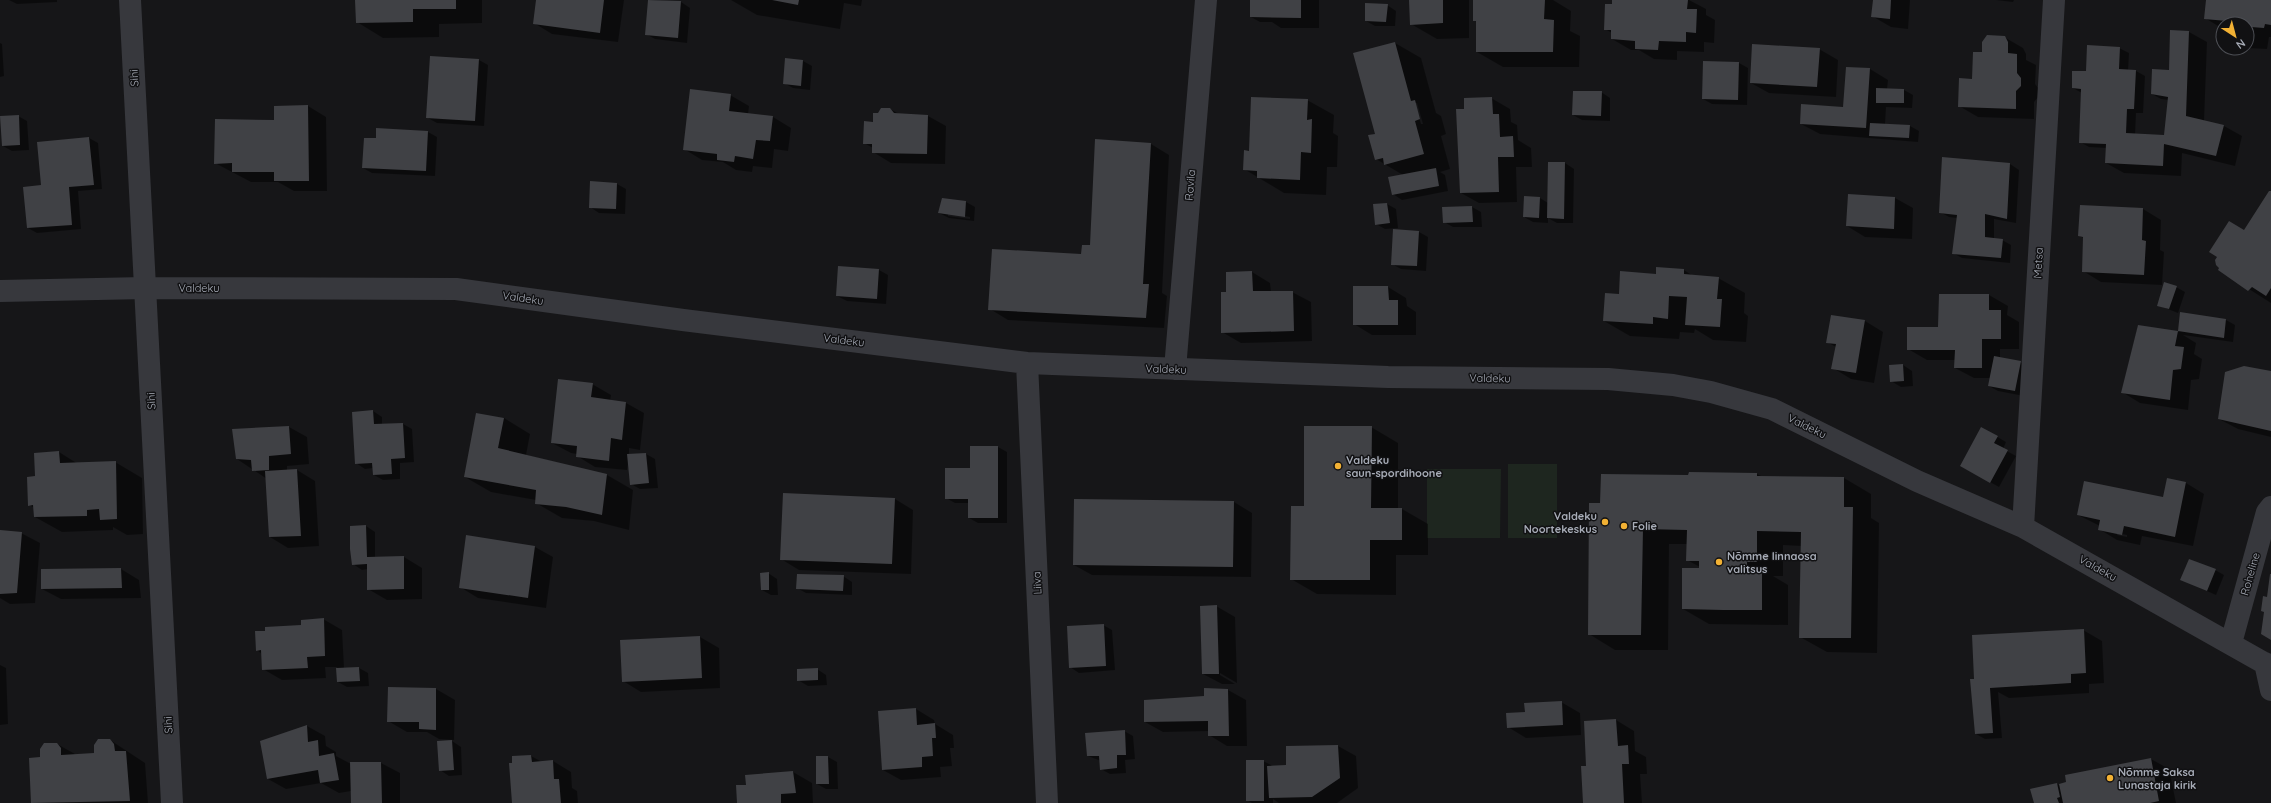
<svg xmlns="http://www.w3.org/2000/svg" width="2271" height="803" viewBox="0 0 2271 803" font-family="Quicksand,sans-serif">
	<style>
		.green { fill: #1e261f }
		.shadow { fill: #0007; fill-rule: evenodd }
		.building { fill: #404145 }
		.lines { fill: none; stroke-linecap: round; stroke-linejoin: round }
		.minor { stroke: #37383d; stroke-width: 22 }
		.poi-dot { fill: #f2b134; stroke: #111113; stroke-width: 1.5 }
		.labels { text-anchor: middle; stroke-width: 3; stroke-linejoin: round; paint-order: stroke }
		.street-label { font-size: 11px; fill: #a8adb8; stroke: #111113 }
		.poi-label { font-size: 11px; font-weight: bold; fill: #a8adb8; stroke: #111113; text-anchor: start }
	</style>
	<rect width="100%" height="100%" fill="#161618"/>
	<path class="green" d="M1508,464h49v74h-49z
		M1427,469h74l-1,69h-73z"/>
	<path class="shadow" d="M9,0h48v2l-40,2z
		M356,0h126v23l-43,1v13l-56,1 -26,-16z
		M537,0h87l-6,42 -66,-8 -18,-11z
		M649,0l32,2 9,6 -3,35 -32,-4 -9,-5z
		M731,0h131l-1,6 -17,-3 -4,26 -83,-14z
		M1251,0h68v28h-38l-9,-6h-12l-9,-5z
		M1410,0h59v38l-32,1 -26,-15z
		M1474,0h79l18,11 -1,20 10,5 -1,31h-76l-26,-15v-30l-3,-2z
		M1613,0h76l17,9v6l9,5 -1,23 -10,-1v10l-27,-1v9l-23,-1 -15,-9h-8l-19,-11v-6l-7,-4z
		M1874,0h36l-2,29 -17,-2 -19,-11z
		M1996,0h18l-1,2z
		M2207,0h64v37h-2l-2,12 -20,-1v-24h-24v5l-18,-11z
		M1387,5l9,6 -1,15h-20l-9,-5z
		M2189,32l18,10 -3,79 20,5 18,10 -7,30 -53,-13 -1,23 -57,-3 -18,-10 1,-15 -18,-1 -9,-5 2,-49 -9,-5 14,-16 32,-24 10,5 -1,18h8l9,5 -2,37h-7l-1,22 30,1 4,-36 -8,-1 -9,-5 17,-23z
		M2004,37l19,11 3,6v6l10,5 -1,19 4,5v7l-5,6v17l-56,-2 -19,-11 14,-26 10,-26z
		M0,43l2,1 2,32 -4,1z
		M1395,43l26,15 15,55 5,3 5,18 -5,2 9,33 -10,3 5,3 3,16 -46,9 -9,-6 10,-19 -27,-16zM1415,103h2l6,21h-2z
		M1819,49l19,11 -2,37 -67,-4 -18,-10z
		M479,60l9,5 -4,61 -47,-3 -9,-5z
		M803,61l9,5 -2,24 -17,-2 -9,-5z
		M1739,63l9,5 -1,37 -35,-1 -9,-5z
		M1870,69l18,11 -1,9 17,1 9,5 -1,13 -26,-1 -1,17 25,2 9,5 -1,11 -98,-8 -19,-10 43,-16z
		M1601,92l9,6v23l-28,-1 -9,-5z
		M730,95l19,11 -1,8 25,3 18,11 -3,23 -14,-2 -2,19 -19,-2 -1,6 -16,-2 -13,-8 -21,-2 -18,-11z
		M1491,98l19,11 1,13 6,3 1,15 13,8 1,19h-16l1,35 -38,1 -18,-10 4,-83z
		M1307,100l27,15 -1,18 5,3 -1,31h-10l-1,28 -42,-2 -40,-24z
		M308,106l18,11 1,74h-33l-16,-9h-27l-36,-19 60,-42v-14z
		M890,109l9,5 29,2 18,10 -1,38 -54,-1 -18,-11v-4l-9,-5 14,-29z
		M18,116l9,5 2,29 -17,1 -9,-5z
		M428,132l9,5 -2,39 -63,-3 -9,-5z
		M89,138l9,5 4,46 -24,2 3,38 -44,4 -9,-5 14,-42z
		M1151,144l18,11 -7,138 5,3 -3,32 -156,-8 -18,-11 92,-54 9,-9z
		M1565,163l9,6 -1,54h-16l-9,-5v5l-15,-1 -9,-5 16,-19 8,5z
		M2010,164l9,6 -3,53 -22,-4v20l8,1 9,5 -1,18 -48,-5 -9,-5 4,-35 -8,-1 -9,-5z
		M617,184l9,5 -1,25 -26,-1 -9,-6z
		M2271,192v111l-52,-33z
		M1848,195l47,3 18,10 -1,31 -47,-2 -18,-11z
		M966,202l9,5 -1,14 -25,-3 -10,-5zM948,213l22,4v2l-22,-3z
		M1387,204l9,5 2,19 -13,1 -9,-5 -2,-19z
		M2081,206l62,3 18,11 -1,30 4,2 -2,33 -61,-3 -18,-11 1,-33 -5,-2z
		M1472,207l9,5 1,15h-29l-9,-5 -1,-14z
		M1419,232l9,5 -2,34 -25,-2 -9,-5z
		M879,270l9,5 -2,29 -39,-3 -10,-5z
		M1684,270l9,6 25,2 27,15 -1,20 4,3 -2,26 -33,-2 -18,-11 -1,4 -14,-1 -1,7 -49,-3 -26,-15 16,-26z
		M1252,272l18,11 1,9h21l19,10 1,39 -71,2 -19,-11 5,-39z
		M1388,287l18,11 1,8 9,6v23h-44l-18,-11z
		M2176,287l9,5 -7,21 -20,-8z
		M1940,295h49l19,11 -1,9 12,7v27h-19v9l20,4 9,5 -5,29 -26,-5 -9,-5 1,-8h-16l-19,-10 1,-8h-29l-19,-11 31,-21z
		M2181,313l45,7 9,5 -2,17 -50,-7 13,8 -2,11 8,5 -3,20 -8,1 -3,30 -48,-7 -18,-11 16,-66 41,6z
		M1865,321l18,11 -9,51 -23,-4 -18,-11 3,-21 -9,-5z
		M1903,365l9,6 1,15 -12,1 -10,-6z
		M2271,372v65l-33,-8 -19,-10z
		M592,384l19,11 -1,6 16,2 18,10 -4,37 -11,-2v7l17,-1 9,5 3,29 -18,1 -9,-5 -3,-22 -1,8 -32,-3 -18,-11v-2l-6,-1 -19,-10z
		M373,411l9,6v8l21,-1 9,5 2,33 -14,1v16l-17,1 -9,-5 -1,-7 -8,1 -9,-6z
		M504,418l26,16 -4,21 81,20 26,15 -4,40 -35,-9 -32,-3 -26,-15v-3l-45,-8 -26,-15z
		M289,427l18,10 2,27 -22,2v5l10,-1 18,11 4,65 -31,2 -18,-11 -3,-58 -30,-20z
		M1371,427l27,16v66h4l26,15v31h-32v40l-79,-1 -26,-15 14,-72z
		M1982,428l24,14 -3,7 13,7 -17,31 -38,-21z
		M998,447l9,5v71h-29l-9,-5v-15h-14l-9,-5 25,-29z
		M59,452l19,12 37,-2 27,16 1,56 -16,1 -14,-8v3l-51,2 -27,-15v-9l-6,-3 7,-28z
		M1723,473l34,1 6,3 81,1 27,16v24l8,5 -2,130 -50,-1 -27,-15 2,-91 -19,-1v31h-10l15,9v40l-79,-1 -26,-15 17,-42 -13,-7v-16h-18l-1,106h-53l-26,-16 12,-130 88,-28z
		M2168,480l18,3 18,11 -11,52 -51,-10 -2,9 -23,-5 -18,-11 1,-3 -22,-11 86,-17zM2117,533l10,2v2l-10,-2z
		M784,495l111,4 18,11 -2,64 -112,-4 -18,-11z
		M1234,502l18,11 -1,64 -159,-2 -18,-10z
		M366,526l9,6v26l29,-1 18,11v31l-35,1 -19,-11v-20l-6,1 -9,-6z
		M0,531l21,2 19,10 -5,60 -25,1 -10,-6z
		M535,547l18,10 -7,51 -68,-10 -18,-11z
		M121,569l18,11 2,18 -80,1 -19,-10v-19z
		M2215,570l9,5 -8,20 -34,-15z
		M768,573l9,6 1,16h-7l-9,-5z
		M843,576l9,6v13l-46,-2 -9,-5z
		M1216,606l19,11 2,66 -17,-10v2l15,9h-13l-19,-10z
		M323,619l19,11 2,38h15l9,5 1,13 -22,1 -9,-5 -1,-15h-12l1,11 -44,2 -19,-11 -1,-15 -5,-4 45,-24z
		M1103,625l9,5 3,40 -36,3 -9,-6z
		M2083,630l19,11 2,42 -15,1v9l-80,5 -11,-6 4,46 -17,1 -9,-5 -1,-55z
		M700,637l19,11 1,40 -79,4 -18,-11 -2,-40z
		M0,665l6,3 2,56 -8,1z
		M817,669l9,6 1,10 -19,1 -10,-6z
		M389,688l47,1 19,11 -1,40 -15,-1 -12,-7h-20l-19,-11z
		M1228,690l18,10 1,46h-20l-18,-11v-4l-46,1 -18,-10z
		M1561,702l19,11 1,22 -55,3 -18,-11 18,-14z
		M916,709l18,11 1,4 18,11 1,13h-4l2,18 -12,1 1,10 -40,3 -18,-10z
		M1616,720l18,11 1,20 11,6 1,17h-7l2,29h-58l4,-36z
		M307,726l18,10 1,10 10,6v4l15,8 30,-1 19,10v30h-48l-1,-12 -12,2 -18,-10 -35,6 -18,-10z
		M1124,731l9,5 2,23 -10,1 1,13 -16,1 -9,-5v-8l-13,-5z
		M110,740l35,23 3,40h-116l-2,-44 11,-1 16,-14 18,10h20z
		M452,741l9,6 1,28 -13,1 -9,-6z
		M1338,746l18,10 2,32 -21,15h-58l-6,-4v4h-21l-5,-3 16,-39 10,5h15z
		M531,756l11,6 11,-1 18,11 1,16 5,3 1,12h-65v-46z
		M828,757l9,5 1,27h-12l-9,-5z
		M2151,759l18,10 7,34h-141l22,-19 4,2z
		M793,772l19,11 1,20h-73l7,-17 -1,-10z"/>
	<path class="building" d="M355,0h101v9h-43v13l-57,1z
		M536,0h68l-4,33 -67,-9z
		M648,0l33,1 -3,37 -33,-3z
		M772,0h27l-1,5z
		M1250,0h51v18l-51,-1z
		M1409,0h34v23l-33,2z
		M1473,0h72l-1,19 10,1 -1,32h-77v-31h-3z
		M1612,0h76l-1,9h10l-1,24 -10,-1v10l-27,-1 -1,9 -23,-1v-8l-24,-2v-9h-7l1,-26h7z
		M1873,0h18l-1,19 -19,-2z
		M2206,0h65v25l-6,-1 -1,4 -13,-1 -2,12h-2v-15h-20v-3l-23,-2z
		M1365,3l23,1 -2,18 -21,-1z
		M2170,30l19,1 -3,85 38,9 -8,31 -52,-12 -1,22 -58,-3 1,-19 -27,-1 2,-54 -9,-1v-17h14l1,-26 33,2 -1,22 17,1 -2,39h-7l-1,24 38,2 4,-38 -17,-3 1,-25 17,1z
		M1987,35l18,1 3,6v11l9,1v19l4,5v8l-5,5v18l-58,-2 1,-29 13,1 1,-27h9v-10z
		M1395,42l16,59 4,-1 5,19 -5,2 9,33 -40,11 -1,-7 -8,2 -7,-25 7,-1 -22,-81z
		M1752,44l68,4 -3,39 -67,-4z
		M430,56l49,3 -4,62 -49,-3z
		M785,58l18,2 -2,26 -18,-2z
		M1703,61l36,1 -1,38 -36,-1z
		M1846,67l24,1 -4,60 -66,-4 1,-20 42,3z
		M1876,88l28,1v14h-28z
		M690,89l41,5 -2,17 44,5 -3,25 -14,-1 -3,19 -18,-3 -1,6 -17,-2v-6l-34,-4z
		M1573,91h29l-1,25 -29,-1z
		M1251,97l57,2 -1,21 5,-1 -1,34 -10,-1 -1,28 -43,-2v-7l-14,-1 1,-20 5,1z
		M1492,97l1,17h6l1,23 13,-1 1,21h-16l1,35 -39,1 -4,-84h8v-11z
		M308,105l1,76h-35v-9h-42v-9l-18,1 1,-45 59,1v-14z
		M881,108h9l4,5 34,2 -1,39 -55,-1v-9h-9l1,-23 9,1v-9h5z
		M19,115l1,30 -18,1 -2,-30z
		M1870,123l40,2 -1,13 -40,-2z
		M376,128l52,3 -2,40 -64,-3 2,-30h12z
		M89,137l5,48 -25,2 3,38 -45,3 -4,-41 18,-2 -4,-43z
		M1095,139l56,4 -8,141h6l-3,34 -158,-8 4,-61 89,5 1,-9h8z
		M1942,157l68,6 -3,56 -22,-5v23l18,2 -2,19 -49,-4 5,-39 -18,-2z
		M1548,162h17l-1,57 -17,-1z
		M1436,168l3,18 -47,9 -4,-18z
		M590,181l27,2 -1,26 -27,-1z
		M2269,191h2v97l-5,8 -14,-9 -4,4 -30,-21 1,-2 -3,-3 -1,-5 2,-3 -8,-5 20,-31 15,9z
		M1848,194l47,3 -1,32 -48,-3z
		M1524,196l16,1 -1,21 -16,-1z
		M942,198l24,3 -1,16 -27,-4z
		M1387,203l3,20 -15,2 -2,-21z
		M2080,205l63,3 -1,32 4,1 -2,34 -62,-3 1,-35 -5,-1z
		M1472,206l1,16 -30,1 -1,-16z
		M1393,229l26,2 -2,35 -26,-1z
		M838,266l41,3 -2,30 -41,-3z
		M1656,267l28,2v5l35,3 -2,22h5l-2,28 -35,-2 2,-28 -18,-1 -1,23 -15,-2v7l-50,-3 2,-28 14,1 1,-23 36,3z
		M1252,271l1,20h40l1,40 -73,2v-41h5v-20z
		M2164,282l13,4 -8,23 -12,-3z
		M1353,286h35l1,14h9v25h-45z
		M1939,294h50v16h12v29h-19v29h-28l1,-18h-48v-23h31z
		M2180,312l46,7 -2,19 -46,-7z
		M1831,315l34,5 -9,53 -25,-4 5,-25 -10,-1z
		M2138,325l40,6 -3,15 9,1 -3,22 -8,1 -3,30 -49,-7z
		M1994,356l27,5 -6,30 -27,-5z
		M1903,364l1,17 -14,1 -1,-17z
		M2244,366l27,5v60l-53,-12 7,-47z
		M558,379l35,4 -2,14 35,5 -4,38 -11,-2 -2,23 -33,-4 1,-11 -26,-3z
		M373,410l1,14 29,-1 2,35 -14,1 1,15 -19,1 -1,-12 -17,1 -3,-52z
		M476,413l28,5 -6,30 109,26 -5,41 -36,-8 -31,-3 1,-14 -72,-13z
		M289,426l2,28 -22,2v14l-17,1 -1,-11 -15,-1 -4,-30z
		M1304,426h68l-1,82h31v32h-32v40h-80l1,-74h13z
		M1981,427l17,9 -4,7 14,7 -18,33 -30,-17z
		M970,446h28v72h-30v-19h-23v-31h25z
		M59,451l1,12 56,-2 1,58 -17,1 -1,-11 -12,1v6l-53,1 -1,-12 -5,1 -1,-29 8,-1 -1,-23z
		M646,453l3,30 -19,2 -3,-31z
		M297,469l4,67 -32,1 -4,-66z
		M1689,472l68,1v3l87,1v30h9l-2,131h-52l2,-106 -44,-1v31h-10v7h15v41h-39l-41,-1v-41h17v-7h-13l1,-31 -44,-1 -2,106h-53l1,-132h11l1,-29 87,1z
		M2167,478l19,4 -11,55 -51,-11 -2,9 -24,-5 2,-10 -23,-5 7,-34 79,16z
		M783,493l112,5 -3,66 -112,-4z
		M1074,499l160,2 -1,66 -160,-2z
		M366,525l1,32 37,-1v33l-37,1v-26l-15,1 -2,-16v-23z
		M0,530l22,2 -5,61 -17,1z
		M466,535l69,11 -7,52 -69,-10z
		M2189,559l27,10 -9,22 -27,-11z
		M121,568l1,20 -81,1v-20z
		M769,572v18h-8l-1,-17z
		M797,574l47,1 -1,16 -47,-2z
		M2270,574h1v66l-10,-6 3,-22 -3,-1 2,-15 4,1z
		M1217,605l2,69h-17l-2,-68z
		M324,618l1,38 -18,1 1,11 -46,2 -1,-20 -5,1 -1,-20h10v-4l36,-2v-5z
		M1104,624l2,42 -37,2 -2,-42z
		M2084,629l2,44 -15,1v9l-81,5 3,45 -18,1 -5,-55h4l-2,-44z
		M700,636l2,42 -80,4 -2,-42z
		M359,667l1,14 -23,1 -1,-14z
		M818,668v12l-21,1v-12z
		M388,687l48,1v42l-17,-1v-7h-32z
		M1204,688l24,1 1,47h-21v-15l-64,1v-22l60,-4z
		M1562,701l1,24 -56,3 -1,-15 19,-1 -1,-9z
		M916,708l1,17 18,-2 1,15h-4l1,18 -11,1v10l-40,3 -4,-59z
		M1616,719l2,27 10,-1 1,19h-7l2,39h-41l-2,-37h5l-2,-45z
		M307,725l1,17 10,-2 1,16 15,-3 5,27 -19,3 -2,-13 -51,9 -7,-38z
		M1125,730l1,25h-9v13l-17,2 -1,-14h-12l-2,-23z
		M98,739h12l4,5 1,7h11l4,50 -99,2 -2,-45 11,-1v-8l4,-6h13l4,5v7l33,-2v-8z
		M452,740l2,30 -15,1 -2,-30z
		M1338,745l2,33 -28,19 -43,1 -2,-32 19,-1v-19z
		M531,755l1,7 21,-2 1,19h5l2,24h-49l-3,-40h3v-7z
		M816,756h12l1,28h-13z
		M2151,758l8,43 -9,2h-87l-4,-19 7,-2 -1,-7z
		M1246,760h18v41h-18z
		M350,762h31l1,41h-31z
		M793,771l3,22 -15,1v9h-44l-1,-18h10l-1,-10z
		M2057,783l3,14 -3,1 2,5h-25l-4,-14z"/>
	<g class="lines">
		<path class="minor" d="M130,0l42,803
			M0,291l145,-3 311,1 227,31 344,43 361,14 220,2 65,6 38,7 61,17 145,72 106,46 248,140
			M1027,363l20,440
			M1175,369l31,-369
			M2023,527l31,-527
			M2231,643l36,-131 4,-5
			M2265,663l6,27"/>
	</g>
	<g class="poi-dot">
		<circle cx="1338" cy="466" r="4"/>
		<circle cx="1605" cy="522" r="4"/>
		<circle cx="1624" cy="526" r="4"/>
		<circle cx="1719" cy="562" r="4"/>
		<circle cx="2110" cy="778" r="4"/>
	</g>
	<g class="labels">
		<g class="street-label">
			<text transform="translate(134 78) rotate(-93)" y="4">Sihi</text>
			<text transform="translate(1190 185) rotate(-85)" y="4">Ravila</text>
			<text transform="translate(2038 263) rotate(-87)" y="4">Metsa</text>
			<text x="199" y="292">Valdeku</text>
			<text transform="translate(523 298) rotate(8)" y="4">Valdeku</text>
			<text transform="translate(844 340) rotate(7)" y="4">Valdeku</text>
			<text transform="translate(1166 369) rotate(2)" y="4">Valdeku</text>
			<text transform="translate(1490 378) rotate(1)" y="4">Valdeku</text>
			<text transform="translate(151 401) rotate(-93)" y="4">Sihi</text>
			<text transform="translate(1807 426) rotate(26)" y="4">Valdeku</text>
			<text transform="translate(2098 568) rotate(29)" y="4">Valdeku</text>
			<text transform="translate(2250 574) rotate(-74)" y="4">Roheline</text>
			<text transform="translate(1037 583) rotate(-93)" y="4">Liiva</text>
			<text transform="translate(168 725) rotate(-93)" y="4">Sihi</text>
		</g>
		<g class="poi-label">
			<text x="1346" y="464">Valdeku<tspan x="1346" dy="13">saun-spordihoone</tspan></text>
			<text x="1597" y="520" text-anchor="end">Valdeku<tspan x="1597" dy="13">Noortekeskus</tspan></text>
			<text x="1632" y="530">Folie</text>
			<text x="1727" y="560">Nõmme linnaosa<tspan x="1727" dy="13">valitsus</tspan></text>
			<text x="2118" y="776">Nõmme Saksa<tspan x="2118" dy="13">Lunastaja kirik</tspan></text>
		</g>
	</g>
	<g transform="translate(2235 36) rotate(144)"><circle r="19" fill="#111113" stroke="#4d4f55"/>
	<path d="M0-3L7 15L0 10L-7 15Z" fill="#f2b134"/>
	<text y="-6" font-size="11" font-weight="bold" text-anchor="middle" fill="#a8adb8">N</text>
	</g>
</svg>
